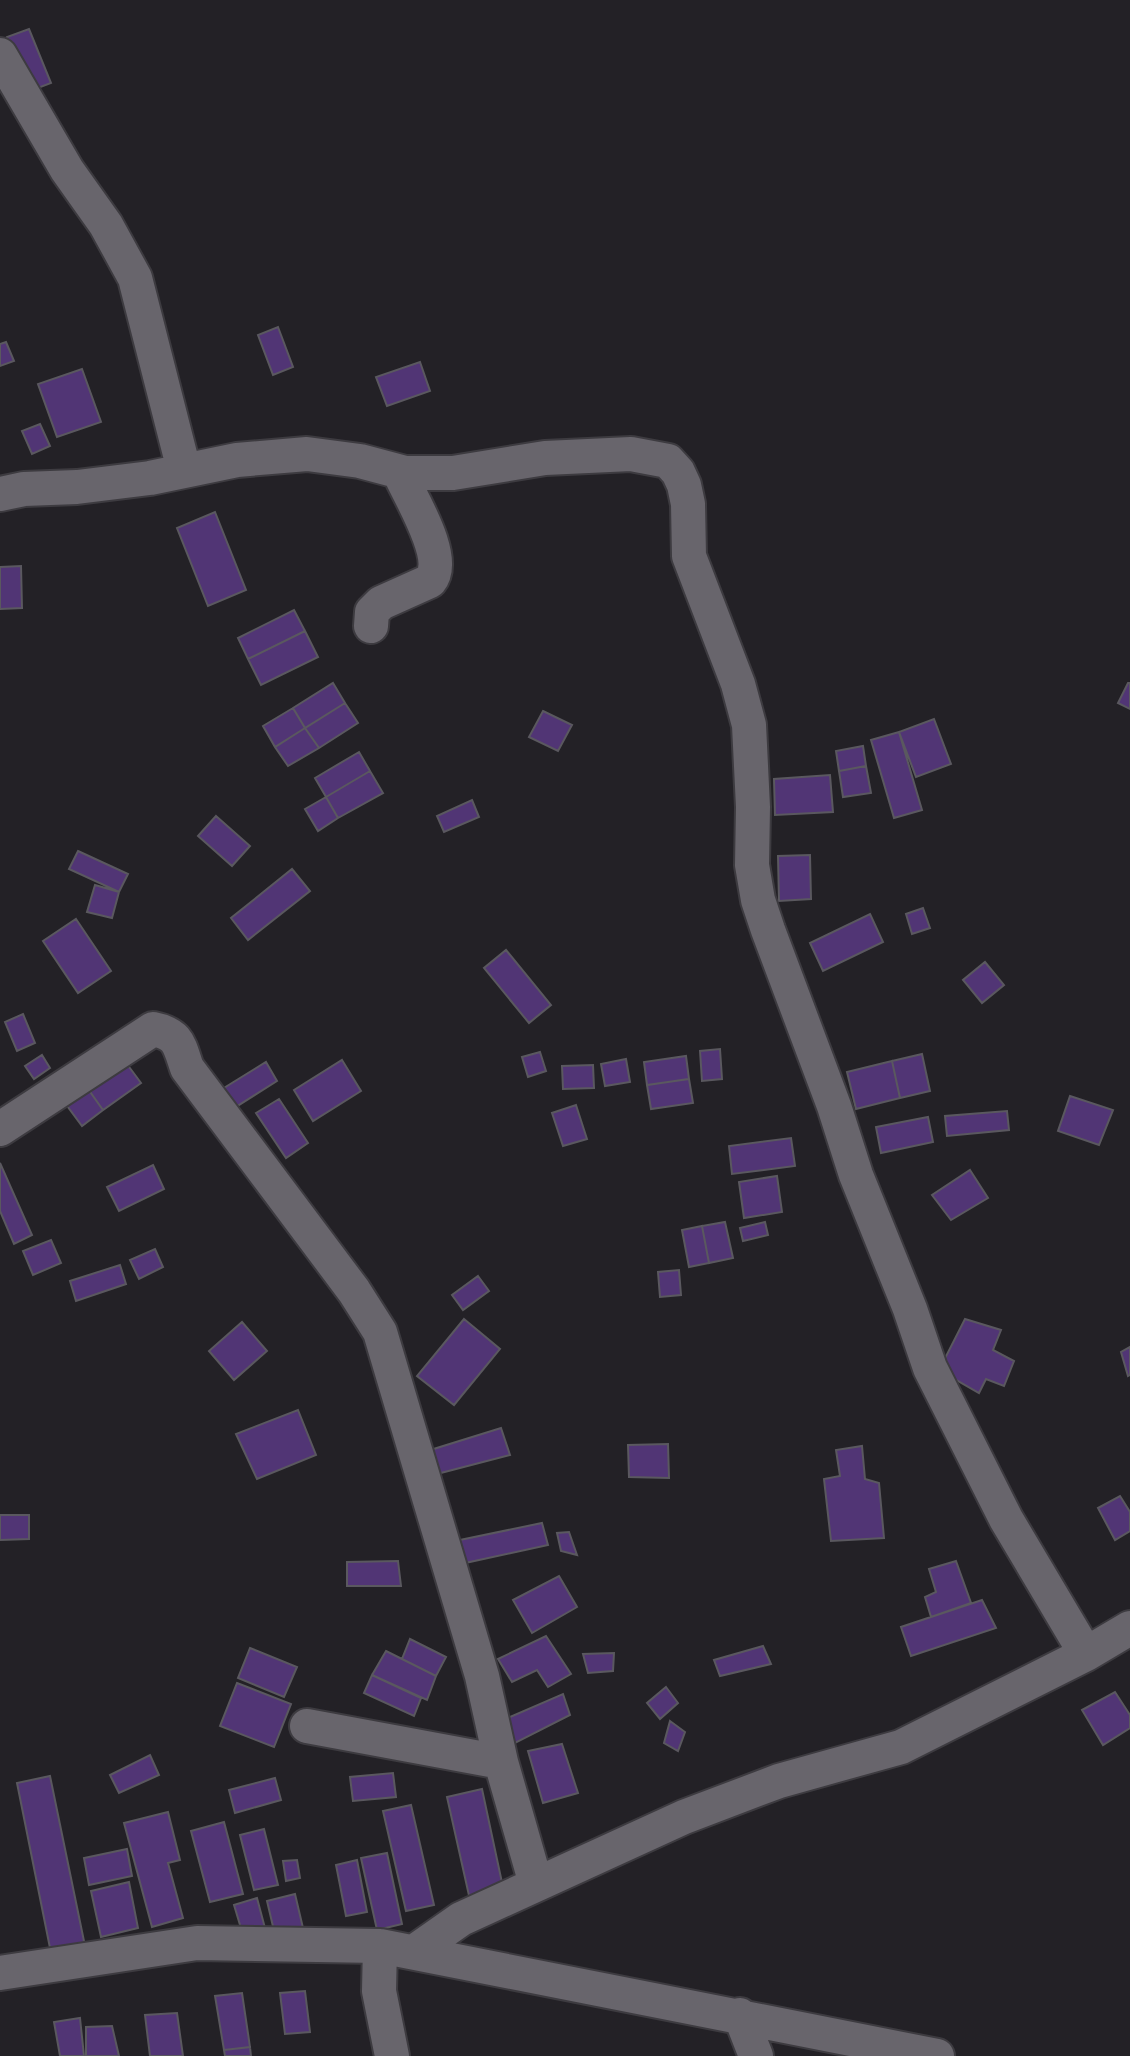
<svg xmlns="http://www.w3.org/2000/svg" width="1130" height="2056" viewBox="0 0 1130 2056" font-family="'Golos Text',sans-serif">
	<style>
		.building { fill: #513575; stroke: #5a585f; stroke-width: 2 }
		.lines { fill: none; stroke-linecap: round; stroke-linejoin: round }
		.minor-casing { stroke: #3d3b40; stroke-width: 38 }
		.minor { stroke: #68656c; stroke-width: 34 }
	</style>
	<rect width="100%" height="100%" fill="#232126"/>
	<path class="building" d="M29,29l22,54 -21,8 -23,-54z
		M278,327l15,40 -20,8 -15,-40z
		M6,342l8,19 -14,5v-22z
		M420,362l10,29 -43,15 -11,-29z
		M82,369l19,53 -44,15 -19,-53z
		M40,424l10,22 -18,8 -10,-23z
		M215,512l31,78 -38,16 -31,-78z
		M21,566l1,42 -22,1v-42z
		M294,610l11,21 -57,28 -10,-21z
		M305,631l13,26 -57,28 -13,-26z
		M333,683l12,20 -40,25 -12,-20z
		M1128,683h2v26l-12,-6z
		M345,703l13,20 -39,25 -14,-20z
		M293,708l12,20 -30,19 -12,-21z
		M543,711l29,14 -14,26 -29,-14z
		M934,719l17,45 -35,13 -17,-45z
		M305,728l14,20 -31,18 -13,-19z
		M899,732l23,78 -28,8 -23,-78z
		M863,746l3,20 -27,5 -3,-20z
		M359,752l11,19 -44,26 -11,-19z
		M866,766l5,27 -28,4 -4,-26z
		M370,771l13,22 -45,25 -12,-21z
		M830,775l3,37 -58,3 -1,-36z
		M326,797l12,21 -20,13 -13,-22z
		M472,800l7,17 -35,15 -7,-16z
		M216,816l34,30 -18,20 -34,-30z
		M78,851l50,23 -9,18 -50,-23z
		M810,855l1,44 -32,2 -1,-45z
		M292,869l18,22 -62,49 -17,-22z
		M95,885l24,7 -7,26 -25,-6z
		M923,908l7,20 -18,6 -6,-20z
		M870,914l13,28 -60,29 -13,-28z
		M76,919l35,52 -33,22 -35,-52z
		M506,950l45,55 -22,18 -45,-55z
		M985,962l19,23 -22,18 -19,-23z
		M23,1014l12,29 -18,8 -12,-29z
		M720,1049l2,30 -20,2 -2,-30z
		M118,1052l23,31 -38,27 -22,-31z
		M540,1052l6,19 -18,6 -6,-20z
		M922,1054l8,37 -30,7 -8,-37z
		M42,1055l8,13 -16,11 -9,-13z
		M686,1056l3,23 -42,6 -3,-23z
		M626,1059l4,23 -25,4 -4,-22z
		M342,1060l19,31 -48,30 -19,-31z
		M892,1061l8,37 -44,11 -9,-37z
		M266,1062l11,19 -46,29 -12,-19z
		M593,1065l1,23 -31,1 -1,-23z
		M81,1079l22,31 -21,16 -23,-31z
		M689,1079l4,24 -42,6 -4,-24z
		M1070,1096l43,14 -14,35 -41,-14z
		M279,1099l29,44 -22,15 -30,-45z
		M576,1105l11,34 -24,7 -11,-33z
		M1007,1111l2,19 -62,6 -2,-20z
		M928,1117l5,25 -52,11 -5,-26z
		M791,1138l4,28 -63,8 -3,-28z
		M0,1163l32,72 -18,9 -14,-33z
		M153,1165l11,24 -45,22 -12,-24z
		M970,1170l18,28 -37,22 -19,-25z
		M777,1176l5,36 -38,6 -5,-36z
		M725,1222l8,36 -24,5 -7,-37z
		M765,1222l3,13 -25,6 -3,-13z
		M702,1226l7,37 -20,4 -7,-37z
		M51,1240l10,23 -28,12 -10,-24z
		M155,1249l8,18 -24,12 -9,-19z
		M120,1265l6,19 -50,17 -6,-20z
		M679,1270l2,25 -21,2 -2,-25z
		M478,1276l11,15 -26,19 -11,-15z
		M464,1319l36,30 -46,56 -37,-29z
		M965,1319l36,11 -8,20 21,11 -10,25 -18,-7 -7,14 -40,-23z
		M242,1322l25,29 -33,29 -25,-29z
		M1130,1347v28l-2,1 -7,-24z
		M298,1410l18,45 -59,24 -21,-45z
		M501,1428l9,27 -77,20 -9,-23z
		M668,1444l1,34 -40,-1 -1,-32z
		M862,1446l3,33 14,4 5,55 -53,3 -7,-62 16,-3 -4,-26z
		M1120,1496l10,16v19l-15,9 -17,-32z
		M0,1515h29v24l-29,1z
		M542,1523l6,22 -92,20 -6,-23z
		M569,1532l8,23 -16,-4 -4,-18z
		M398,1561l3,25h-54v-24z
		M956,1561l15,42 -40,14 -6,-20 11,-5 -7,-23z
		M559,1576l18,31 -45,26 -19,-33z
		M982,1600l14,28 -85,28 -10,-29z
		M546,1636l25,38 -23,13 -11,-17 -25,12 -14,-23z
		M410,1639l36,18 -10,19 -34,-17z
		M763,1646l8,18 -51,12 -6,-16z
		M250,1648l47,19 -13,30 -46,-19z
		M386,1651l50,25 -9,24 -55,-25z
		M614,1653l-1,18 -25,2 -5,-19z
		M372,1675l49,23 -7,18 -50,-23z
		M237,1683l54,21 -17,43 -54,-21z
		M666,1687l12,16 -18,16 -13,-16z
		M1115,1692l15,23v13l-27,17 -21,-35z
		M563,1694l7,21 -57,29 -12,-23z
		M670,1721l15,11 -7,19 -14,-8z
		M562,1744l16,49 -35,10 -15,-52z
		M150,1755l9,20 -40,18 -9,-18z
		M393,1773l3,24 -43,4 -3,-24z
		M50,1776l35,170 -34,7 -34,-170z
		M275,1778l6,22 -46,13 -6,-23z
		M482,1789l22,103 -34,8 -23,-103z
		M411,1805l23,100 -28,6 -23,-100z
		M168,1812l12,48 -12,3 15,55 -31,9 -28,-104z
		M224,1822l19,72 -33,8 -19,-71z
		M264,1829l14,56 -24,5 -14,-55z
		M127,1849l5,27 -43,9 -5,-27z
		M387,1853l15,71 -25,6 -16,-72z
		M297,1860l3,18 -14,3 -3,-20z
		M357,1860l10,52 -21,4 -10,-51z
		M129,1882l9,46 -37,9 -10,-46z
		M295,1894l8,34 -28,7 -8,-34z
		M257,1898l8,30 -22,7 -9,-30z
		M305,1991l5,41 -25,2 -5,-41z
		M242,1993l8,54 -26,3 -9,-54z
		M177,2013l6,43h-33l-5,-41z
		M80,2018l4,38h-24l-6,-34z
		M112,2026l7,30h-33v-29z
		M250,2047l1,9h-26l-1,-6z"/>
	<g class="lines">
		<defs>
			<path id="minor" d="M0,55l67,115 39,55 29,53 49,192
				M0,494l24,-5 53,-2 73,-9 87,-18 70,-6 53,7 45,12h48l92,-15 86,-4 37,7 10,11 6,13 4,19 1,52 49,128 11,41 4,82 -1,58 6,35 10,30 66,176 22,69 54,134 20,59 76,151 80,135
				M371,626l1,-14 9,-9 49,-22c19,-23 -20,-84 -31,-109
				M0,1129l153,-100c26,5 26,16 34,39l167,223 26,41 102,344 19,86 35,122
				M307,1726l194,36
				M380,1946l-1,45 13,65
				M414,1952l47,-33 223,-102 95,-36 122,-34 185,-93 44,-26
				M0,1973l197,-30 183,3 557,110
				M740,2015l16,41"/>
		</defs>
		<use href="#minor" class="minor-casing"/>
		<use href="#minor" class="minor"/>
	</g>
</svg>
